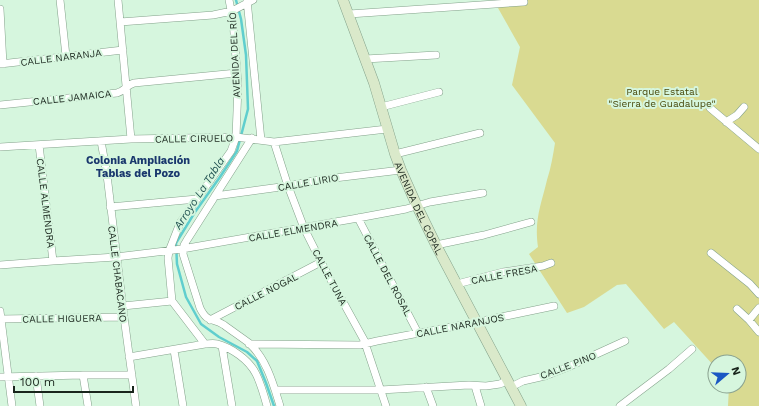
<svg xmlns="http://www.w3.org/2000/svg" width="759" height="406" viewBox="0 0 759 406" font-family="'Work Sans',sans-serif">
	<style>
		.green { fill: #d9da91 }
		.lines { fill: none; stroke-linecap: round; stroke-linejoin: round }
		.stream { stroke: #60cece; stroke-width: 2.5 }
		.street-casing { stroke: #84a28b; stroke-width: 8 }
		.secondary-casing { stroke: #84a28b; stroke-width: 11 }
		.street { stroke: #fff; stroke-width: 7 }
		.secondary { stroke: #dae9ca; stroke-width: 10 }
		.labels { text-anchor: middle; stroke-width: 4; stroke-linejoin: round; paint-order: stroke }
		.street-label { font-size: 10px; fill: #19251c; stroke: #d6f6de }
		.park-label { font-size: 10px; fill: #4a4a0d; stroke: #d6f6de }
		.neighbourhood-label { font-size: 11px; font-weight: bold; fill: #19376d; stroke: #d6f6de }
		.water-label { font-size: 11px; font-style: italic; fill: #235353; stroke: #d6f6de }
	</style>
	<rect width="100%" height="100%" fill="#d6f6de"/>
	<path class="green" d="M503,0h256v406h-31l1,-20h10v-24h-24v5l-41,-45 -10,7 -38,-45 -9,1 -33,22 -17,6 -38,-59 9,-7c-4,-27 3,-42 9,-67 4,-12 6,-25 8,-37l-43,-58 8,-38 -22,-39z"/>
	<g class="lines">
		<path class="stream" d="M236,0l5,19 5,36 2,54 -11,42 -17,26 -25,35 -19,31 1,21 9,33 15,27 18,13 28,15 10,9 9,22 8,23"/>
		<defs>
			<path id="street" d="M60,0l6,56
				M118,0l13,139
				M229,0l4,20 5,65 -2,52 -5,14 -51,72 -11,28 -1,7 4,43 33,43c4,0 8,-1 12,0 15,4 32,16 39,30 5,10 8,21 11,32
				M247,0l14,140
				M0,9l3,55
				M349,14l175,-12
				M120,22l93,-7 19,-4 21,-11
				M365,59l71,-4
				M0,64l123,-14
				M0,105l117,-12c8,-2 9,-8 17,-10l103,-10
				M381,107l58,-15
				M710,108l49,41
				M726,122l11,-7 7,-8
				M252,138l-65,102 -3,5 -1,9 17,54c8,16 12,9 24,17 8,6 17,12 25,18 18,17 24,40 31,63
				M101,141l6,34 17,142 12,89
				M274,142l14,44 16,42 17,34 43,78 22,66
				M39,145l14,116
				M0,147l131,-8 105,-2 38,5 113,-13
				M395,154l85,-21
				M215,196l73,-10 30,-6 83,-10
				M110,207l87,-8
				M358,218l60,115
				M436,245l48,-10 47,-13
				M711,253l39,31 9,10
				M0,265l53,-4 63,-4 66,-8 176,-31 48,-9 24,-7 53,-9
				M457,284l46,-12 40,-6 8,-3
				M123,306l49,-5
				M737,309l12,11 10,12
				M0,311l12,95
				M1,319l123,-2
				M210,320l111,-58
				M749,320l10,-12
				M249,344l111,1 17,-4 100,-19 77,-16
				M222,346l10,60
				M174,350l9,56
				M129,357l76,-13
				M83,375l5,31
				M36,376l4,30
				M0,377l83,-2h49
				M475,386l6,20
				M426,387l7,19
				M511,387l12,-6 22,-5 23,-9 57,-26
				M275,390h105l89,-5 17,1 14,-2 8,-4
				M620,406l49,-37 23,-20"/>
			<g id="secondary">
				<path id="s1" d="M343,0l31,83 21,71 6,16 16,36 19,39 85,161"/>
			</g>
		</defs>
		<use href="#street" class="street-casing"/>
		<use href="#secondary" class="secondary-casing"/>
		<use href="#street" class="street"/>
		<use href="#secondary" class="secondary"/>
	</g>
	<g class="labels">
		<g class="street-label">
			<text transform="translate(234 55) rotate(-93)" y="4">AVENIDA DEL RÍO</text>
			<text transform="translate(61 57) rotate(-7)" y="4">CALLE NARANJA</text>
			<text transform="translate(72 97) rotate(-6)" y="4">CALLE JAMAICA</text>
			<text transform="translate(194 138) rotate(-1)" y="4">CALLE CIRUELO</text>
			<text transform="translate(308 182) rotate(-10)" y="4">CALLE LIRIO</text>
			<text transform="translate(46 203) rotate(83)" y="4">CALLE ALMENDRA</text>
			<text dy="4" stroke="none"><textPath href="#s1" startOffset="222">AVENIDA DEL COPAL</textPath></text>
			<text transform="translate(293 230) rotate(-10)" y="4">CALLE ELMENDRA</text>
			<text transform="translate(118 274) rotate(83)" y="4">CALLE CHABACANO</text>
			<text transform="translate(504 274) rotate(-11)" y="4">CALLE FRESA</text>
			<text transform="translate(388 275) rotate(62)" y="4">CALLE DEL ROSAL</text>
			<text transform="translate(330 277) rotate(62)" y="4">CALLE TUNA</text>
			<text transform="translate(266 291) rotate(-27)" y="4">CALLE NOGAL</text>
			<text transform="translate(62 318) rotate(-1)" y="4">CALLE HIGUERA</text>
			<text transform="translate(460 325) rotate(-11)" y="4">CALLE NARANJOS</text>
			<text transform="translate(568 365) rotate(-21)" y="4">CALLE PINO</text>
		</g>
		<g class="park-label">
			<text x="662" y="95">Parque Estatal<tspan x="662" dy="12">"Sierra de Guadalupe"</tspan></text>
		</g>
		<g class="neighbourhood-label">
			<text x="138" y="164">Colonia Ampliación<tspan x="138" dy="13">Tablas del Pozo</tspan></text>
		</g>
		<g class="water-label">
			<text transform="translate(199 193) rotate(-57)" y="4">Arroyo La Tabla</text>
		</g>
	</g>
	<g transform="translate(727 374) rotate(71)"><circle r="19" fill="#d6f6de" stroke="#8aa290"/>
	<path d="M0-3L7 15L0 10L-7 15Z" fill="#1a57c3"/>
	<text y="-6" font-size="11" font-weight="bold" text-anchor="middle" fill="#19251c">N</text>
	</g>
	<path d="M14 386v6h119v-6" fill="none" stroke="#19251c" stroke-width="2"/>
	<text x="20" y="386" font-size="12" fill="#19251c" stroke="#d6f6de" stroke-width="3" paint-order="stroke">100 m</text>
</svg>
